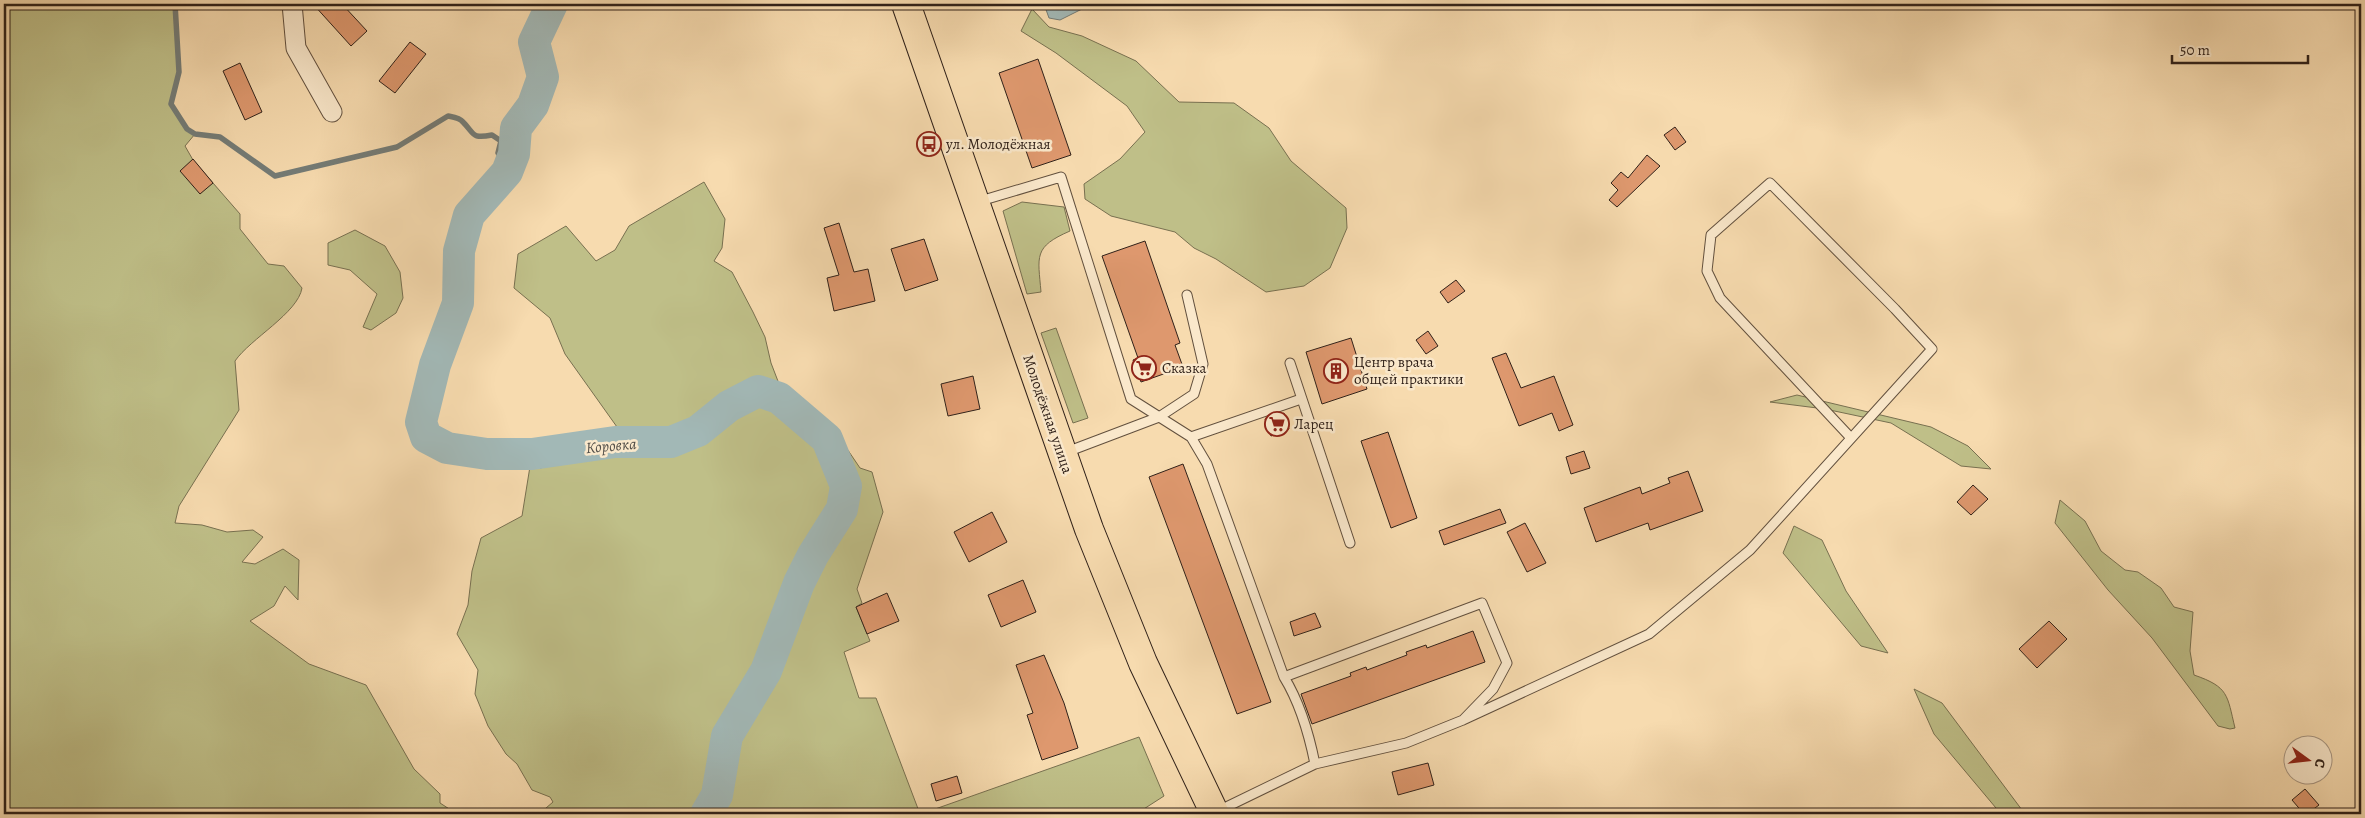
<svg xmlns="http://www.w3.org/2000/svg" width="2365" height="818" viewBox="0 0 2365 818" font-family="Alegreya,serif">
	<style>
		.green { fill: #bfbf88; stroke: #787050 }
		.water { fill: #a2b8b6; stroke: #747c77 }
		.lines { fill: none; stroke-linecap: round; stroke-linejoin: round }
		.stream { stroke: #747c77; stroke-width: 5.5 }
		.river { stroke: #a2b8b6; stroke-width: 32 }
		.building { fill: #de986e; stroke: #302119 }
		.lane-casing { stroke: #62503e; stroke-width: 11 }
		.street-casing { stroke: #62503e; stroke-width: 21 }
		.primary-casing { stroke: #302119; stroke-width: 30 }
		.lane { stroke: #fae8cb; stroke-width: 9 }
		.street { stroke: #fae8cb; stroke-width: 19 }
		.primary { stroke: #f7dbaf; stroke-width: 28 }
		.labels { text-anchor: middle; stroke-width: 5; stroke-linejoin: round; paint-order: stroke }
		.poi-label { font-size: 15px; fill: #302119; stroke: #fae8cb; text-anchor: start }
		.street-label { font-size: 15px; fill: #302119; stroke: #fae8cb }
		.water-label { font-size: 16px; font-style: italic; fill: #524e48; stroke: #fae8cb }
	</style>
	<rect width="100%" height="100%" fill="#f7dbaf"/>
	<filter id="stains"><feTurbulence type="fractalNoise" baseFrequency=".004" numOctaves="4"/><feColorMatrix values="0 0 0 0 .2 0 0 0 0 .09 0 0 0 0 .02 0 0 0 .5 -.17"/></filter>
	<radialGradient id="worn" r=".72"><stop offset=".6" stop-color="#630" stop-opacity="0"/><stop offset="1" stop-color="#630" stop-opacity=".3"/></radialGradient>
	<path class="green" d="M4,4h171l4,68 -8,32 16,25 8,5 -10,12 8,14 47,54v15l28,35 16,2 18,22c-4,25 -52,51 -67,73l4,49 -60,96 -4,17 27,2 25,7 26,-2 10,7 -21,25 13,2 28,-15 16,11 -1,40 -13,-14 -11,20 -24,15 59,43 57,21 48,84 26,25v9l17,11h-453z
		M1032,9l17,18 33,9 54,25 43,41 55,1 35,25 22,33 55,47 1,20 -17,40 -26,18 -38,6 -50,-33 -22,-11 -19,-16 -64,-16 -26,-17 -1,-15 36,-25 25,-27 -18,-26 -71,-53 -35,-22z
		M704,182l21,37 -3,29 -8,13 18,11 21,40 12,25 6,26 15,39 24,5 27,27 23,34 12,4 11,40 -26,77 5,14 -6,4 14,34 -26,11 15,46h17l44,116h-381l14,-12 -3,-5 -18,-7 -15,-26 -11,-10 -18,-28 -13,-32 3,-24 -21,-36 11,-29 4,-34 9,-33 41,-22 10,-62 8,14 83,-19 -6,-22 -52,-73 -15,-36 -36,-30 4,-34 48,-28 30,35 19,-11 14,-24z
		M1022,202l42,5 6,24c-37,16 -32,25 -29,61l-14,2 -24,-83z
		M355,230l30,16 15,26 3,26 -7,15 -25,17 -8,-3 14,-33 -27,-24 -22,-5v-22z
		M1056,328l32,90 -15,5 -32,-90z
		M1797,395l134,32 37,19 23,23 -30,-3 -70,-43 -66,-14 -55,-7z
		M2060,500l25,21 16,30 24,19 13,2 23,16 13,19 19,5 -3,39 4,24c35,12 33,20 41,53l-5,1 -12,-3 -66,-88 -44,-48 -53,-67z
		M1794,526l28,14 24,51 42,62 -27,-7 -78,-93z
		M1914,689l28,14 83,111h-24l-67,-80z
		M1139,737l25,59 -28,18h-215z"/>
	<path class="water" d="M1044,4h48l-32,16 -11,-2z"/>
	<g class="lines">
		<path class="stream" d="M175,4l4,68 -8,32 16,25 8,5 25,3 55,39 122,-29 51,-31c5,1 12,2 15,6 12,12 8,17 29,13l9,6 -3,12 5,7 11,-6"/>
		<path class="river" d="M552,4l-18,38 9,35 -10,28 -17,23 -2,26 -7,18 -38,43 -10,36 -1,52 -23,62 -14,57 5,15 21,11 40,6h45l83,-12h56l27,-11 31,-25 29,-15 21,7 48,41 19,47 -4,23 -29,46 -14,28 -33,88 -39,65 -10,59 -11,19"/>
	</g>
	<path class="building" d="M313,4h29l25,27 -16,15z
		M410,42l16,12 -31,39 -16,-12z
		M1038,59l33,96 -39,13 -33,-95z
		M240,63l22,49 -17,8 -22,-49z
		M1675,127l11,15 -11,8 -11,-15z
		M1647,155l13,11 -43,41 -8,-7 9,-10 -7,-7 10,-11 7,6z
		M193,159l20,24 -13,11 -20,-23z
		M839,223l15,49 14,-3 7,32 -41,10 -7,-33 12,-3 -15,-47z
		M924,239l14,41 -33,11 -14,-42z
		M1145,241l35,102 -5,2 8,22 -42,15 -8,-22 5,-2 -36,-102z
		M1456,280l9,11 -17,12 -8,-11z
		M1428,331l10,15 -12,8 -10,-14z
		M1351,338l16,51 -45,15 -16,-52z
		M1506,353l15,35 33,-12 19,49 -14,6 -7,-18 -33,13 -27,-68z
		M973,376l7,33 -32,7 -7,-32z
		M1284,413l5,16 -18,7 -6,-17z
		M1388,432l29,86 -26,10 -30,-87z
		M1584,451l6,17 -19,6 -5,-17z
		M1183,464l88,238 -34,12 -88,-237z
		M1688,471l15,40 -53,19 -2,-7 -52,19 -12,-34 56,-21 2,7 28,-11 -2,-5z
		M1973,485l15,14 -17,16 -14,-13z
		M1500,509l6,14 -62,22 -5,-14z
		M992,512l15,30 -38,20 -15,-30z
		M1525,523l21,40 -19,9 -20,-40z
		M1023,580l13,32 -35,15 -13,-32z
		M887,593l12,28 -32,13 -11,-27z
		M1315,613l6,14 -27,9 -4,-14z
		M2049,621l18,18 -30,29 -18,-19z
		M1473,631l12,31 -173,62 -11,-30 50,-18 -1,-3 16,-6 1,3 40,-15 -1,-3 20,-7 1,3z
		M1044,655l20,48 14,45 -36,12 -15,-45 6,-2 -17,-48z
		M1428,763l6,22 -36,10 -6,-23z
		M957,776l5,17 -26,8 -5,-17z
		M2305,789l14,16 -12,9h-3l-12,-14z"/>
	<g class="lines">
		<defs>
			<path id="lane" d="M977,202l84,-25 70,222 60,38
				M1290,363l60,180
				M1301,399l-110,38 16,27 77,213c16,26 25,57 31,87
				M1064,453l95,-36 35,-23 9,-30 -16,-69
				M1463,720l186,-86 101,-84 182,-201 -37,-40 -125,-126 -59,52 -4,36 13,27 131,140
				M1216,812l99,-48 91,-21 57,-23 30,-31 14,-26 -25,-60 -198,74"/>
			<path id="street" d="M292,4l4,44 36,64"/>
			<path id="primary" d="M906,4l183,525 54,134 72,151"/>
		</defs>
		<use href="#lane" class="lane-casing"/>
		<use href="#street" class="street-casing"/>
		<use href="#primary" class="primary-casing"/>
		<use href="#lane" class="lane"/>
		<use href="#street" class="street"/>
		<use href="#primary" class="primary"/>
	</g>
	<defs>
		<symbol id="bus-ring" viewBox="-11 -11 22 22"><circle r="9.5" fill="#fae8cb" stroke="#8f2418" stroke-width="1.5"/><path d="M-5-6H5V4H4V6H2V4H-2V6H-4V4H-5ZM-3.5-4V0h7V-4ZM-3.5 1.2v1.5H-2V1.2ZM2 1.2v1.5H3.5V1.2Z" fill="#8f2418"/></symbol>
		<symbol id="supermarket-ring" viewBox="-11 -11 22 22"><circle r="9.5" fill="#fae8cb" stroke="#8f2418" stroke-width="1.5"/><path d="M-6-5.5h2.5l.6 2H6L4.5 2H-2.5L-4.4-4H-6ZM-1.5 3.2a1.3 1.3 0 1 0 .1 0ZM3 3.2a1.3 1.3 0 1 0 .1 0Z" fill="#8f2418"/></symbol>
		<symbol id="building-ring" viewBox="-11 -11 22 22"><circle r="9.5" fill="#fae8cb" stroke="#8f2418" stroke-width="1.5"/><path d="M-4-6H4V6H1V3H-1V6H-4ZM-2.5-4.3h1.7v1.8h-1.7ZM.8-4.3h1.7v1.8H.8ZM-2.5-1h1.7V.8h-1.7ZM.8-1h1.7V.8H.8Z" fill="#8f2418"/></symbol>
	</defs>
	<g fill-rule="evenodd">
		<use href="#bus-ring" x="915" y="130" width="28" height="28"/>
		<use href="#supermarket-ring" x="1130" y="354" width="28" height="28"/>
		<use href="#building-ring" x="1322" y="357" width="28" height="28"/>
		<use href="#supermarket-ring" x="1263" y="410" width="28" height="28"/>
	</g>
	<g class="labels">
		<g class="poi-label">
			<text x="946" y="149">ул. Молодёжная</text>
			<text x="1354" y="367">Центр врача<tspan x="1354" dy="17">общей практики</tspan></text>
			<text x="1162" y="373">Сказка</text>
			<text x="1294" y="429">Ларец</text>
		</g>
		<g class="street-label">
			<text transform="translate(1048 414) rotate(71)" y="5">Молодёжная улица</text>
		</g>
		<g class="water-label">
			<text transform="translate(611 445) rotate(-5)" y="6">Коровка</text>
		</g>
	</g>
	<rect width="2365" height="818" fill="none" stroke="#f7dbaf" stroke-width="20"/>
	<rect x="5" y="5" width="2355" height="808" fill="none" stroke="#302119" stroke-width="2.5"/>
	<rect x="10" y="10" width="2345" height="798" fill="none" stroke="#302119"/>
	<g transform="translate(2308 760) rotate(105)"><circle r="24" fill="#fae8cb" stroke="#a99884"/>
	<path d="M0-4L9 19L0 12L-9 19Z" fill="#8f2418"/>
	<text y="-8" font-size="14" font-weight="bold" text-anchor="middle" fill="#302119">С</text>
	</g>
	<path d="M2172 55v8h136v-8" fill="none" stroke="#302119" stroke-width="2.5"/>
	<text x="2180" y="55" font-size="15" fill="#302119" stroke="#fae8cb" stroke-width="4" paint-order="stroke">50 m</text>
	<rect width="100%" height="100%" filter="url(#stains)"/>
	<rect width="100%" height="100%" fill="url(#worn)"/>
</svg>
